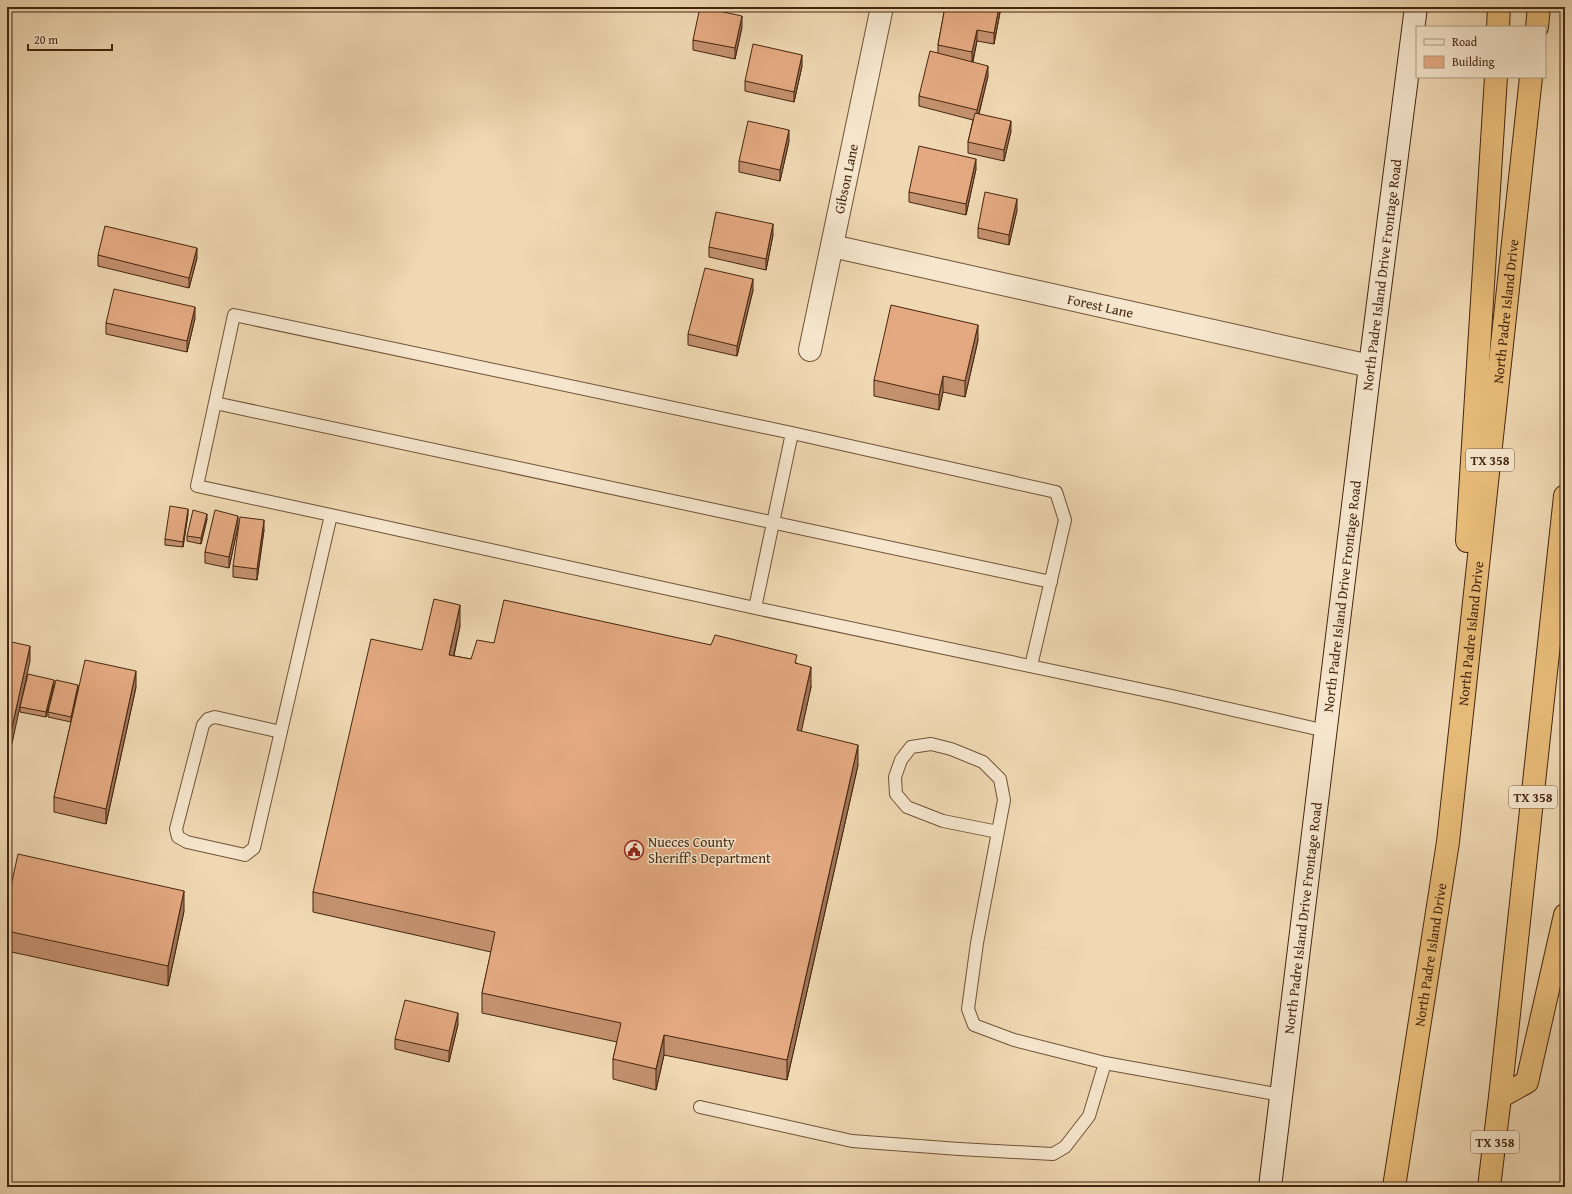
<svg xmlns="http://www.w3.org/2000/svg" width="1572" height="1194" viewBox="0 0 1572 1194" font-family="'Gentium Book Plus',serif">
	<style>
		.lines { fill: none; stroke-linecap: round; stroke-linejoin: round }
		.lane-casing { stroke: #705237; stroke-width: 14 }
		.street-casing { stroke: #705237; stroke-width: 24 }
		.secondary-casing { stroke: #45250e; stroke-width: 24 }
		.highway-casing { stroke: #45250e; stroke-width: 24 }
		.lane { stroke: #f5e6cd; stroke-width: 12 }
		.street { stroke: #f5e6cd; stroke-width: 22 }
		.secondary { stroke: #f5e6cd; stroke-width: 22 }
		.highway { stroke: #e8bc79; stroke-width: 22 }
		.wall { fill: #c4916f; stroke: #45250e }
		.shaded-wall { fill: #a0765a; stroke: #45250e }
		.building { fill: #e4a981; stroke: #45250e }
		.labels { text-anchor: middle; stroke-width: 3; stroke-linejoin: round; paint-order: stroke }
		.shield { fill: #f5e6cd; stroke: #7a5f47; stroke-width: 1 }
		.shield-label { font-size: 13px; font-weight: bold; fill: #45250e }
		.street-label { font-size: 14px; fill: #45250e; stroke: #f5e6cd }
		.poi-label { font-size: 14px; fill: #45250e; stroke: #f5e6cd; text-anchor: start }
	</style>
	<rect width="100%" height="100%" fill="#efd8b2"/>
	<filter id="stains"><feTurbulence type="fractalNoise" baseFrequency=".005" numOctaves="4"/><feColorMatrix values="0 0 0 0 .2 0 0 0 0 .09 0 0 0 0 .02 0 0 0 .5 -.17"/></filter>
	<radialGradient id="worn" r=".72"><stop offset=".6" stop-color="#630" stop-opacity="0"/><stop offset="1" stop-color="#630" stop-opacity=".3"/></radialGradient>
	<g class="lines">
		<defs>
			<path id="lane" d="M215,403l836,179
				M331,515l-134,-29 37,-171 558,118 264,59 9,28 -34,146
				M755,608l37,-175
				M281,732l-66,-15 -7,2 -5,6 -27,104 2,8 9,5 58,13 9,-7 77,-333 424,93 417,88 154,35
				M998,832l-55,-11 -36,-14 -11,-13 -1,-17 6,-17 10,-13 20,-3 20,5 32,13 17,17 4,21 -27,143 -9,66 6,16 40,15 91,23
				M700,1107l152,34 107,8 94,5 12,-7 24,-31 16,-53 176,32"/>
			<g id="street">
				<path id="s1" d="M832,246l538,120"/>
				<path id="s2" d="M810,350l72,-343"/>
			</g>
			<g id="secondary">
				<path id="s3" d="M1270,1187l100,-821 46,-359"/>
			</g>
			<g id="highway">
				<path d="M1498,27l1,-20"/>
				<path d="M1537,27l2,-20"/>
				<path d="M1467,541l29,-464"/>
				<path d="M1500,1097l27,-15 38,-167"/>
				<path id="s4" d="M1394,1187l54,-345 83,-765"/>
				<path d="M1489,1187l11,-90 65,-601"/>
			</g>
		</defs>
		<use href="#lane" class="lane-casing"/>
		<use href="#street" class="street-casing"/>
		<use href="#secondary" class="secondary-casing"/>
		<use href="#highway" class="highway-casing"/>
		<use href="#lane" class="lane"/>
		<use href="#street" class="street"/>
		<use href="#secondary" class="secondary"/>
		<use href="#highway" class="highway"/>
	</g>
	<path class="wall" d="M794,7h19l-1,4z
		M945,7h56l-7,37 -17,-3 -4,21 15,14 -9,38 32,17 -7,30 -36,-8v-11l5,-22 -54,-14v-10l19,-43v-8z
		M742,27l-7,32 -42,-9v-10z
		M802,66l-8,36 -49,-11v-10z
		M789,141l-9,40 -41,-9v-11z
		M976,169l-10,46 -57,-13v-10z
		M1017,210l-8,35 -31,-7v-10z
		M773,235l-7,35 -57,-13v-10z
		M98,255l99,3 -8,30 -91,-22z
		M753,290l-16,66 -49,-11v-11z
		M195,318l-8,34 -81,-18v-11z
		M978,340l-13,57 -22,-5 -4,18 -65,-14v-16z
		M188,514l-5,33 -18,-2v-6z
		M207,519l-6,25 -14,-3v-5z
		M238,526l-9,42 -24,-5v-11z
		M264,530l-7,50 -24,-3v-11z
		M460,626l-6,30 17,3 23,-16 303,20 14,24 -10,44 57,34 -71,315 -123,-25 -8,35 -43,-11v-20l4,-17 -135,-29v-20l9,-41 -178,-40v-20l109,-242z
		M54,685l-8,32 -26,-5v-5z
		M136,687l-30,137 -52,-12v-15l17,-75 -23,-5v-5l30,-23z
		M7,904l177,7 -16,75 -161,-35z
		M458,1024l-9,38 -54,-13v-10z"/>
	<path class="shaded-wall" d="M999,7h2l-7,37v-11z
		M742,16v11l-7,32v-11z
		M977,30v11l-5,22v-11z
		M802,55v11l-8,36v-10z
		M988,66v10l-11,45v-11z
		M1011,121v10l-7,30v-11z
		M789,130v11l-9,40v-11z
		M976,159v10l-10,46v-11z
		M1017,199v11l-8,35v-10z
		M773,224v11l-7,35v-11z
		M197,248v10l-8,30v-10z
		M753,279v11l-16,66v-10z
		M195,307v11l-8,34v-11z
		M978,325v15l-13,57v-16z
		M943,376v16l-4,18v-15z
		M188,509v5l-5,33v-5z
		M207,514v5l-6,25v-6z
		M238,516v10l-9,42v-11z
		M264,520v10l-7,50v-11z
		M460,605v21l-11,49v-20z
		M30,646v15l-23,105v-16z
		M811,667v20l-14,64v-21z
		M136,671v16l-30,137v-15z
		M54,680v5l-8,32v-5z
		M78,685v5l-7,32v-5z
		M858,745v20l-71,315v-20z
		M184,891v20l-16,75v-20z
		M458,1013v11l-9,38v-11z
		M664,1035v20l-8,35v-21z"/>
	<path class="building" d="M700,7l42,9 -7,32 -42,-8z
		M945,7h54l-5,26 -17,-3 -5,22 -34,-7z
		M753,44l49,11 -8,37 -49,-11z
		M930,51l58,15 -11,44 -58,-14z
		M975,113l36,8 -7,29 -36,-8z
		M748,121l41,9 -9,40 -41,-9z
		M919,146l57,13 -10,45 -57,-12z
		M985,192l32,7 -8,36 -31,-7z
		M716,212l57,12 -7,35 -57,-12z
		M105,226l92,22 -8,30 -91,-23z
		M705,268l48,11 -16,67 -49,-12z
		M114,289l81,18 -8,34 -81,-18z
		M891,305l87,20 -13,56 -22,-5 -4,19 -65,-15z
		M170,506l18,3 -5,33 -18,-3z
		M193,510l14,4 -6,24 -14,-2z
		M215,510l23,6 -9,41 -24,-5z
		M240,517l24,3 -7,49 -24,-3z
		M434,599l26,6 -11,50 22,4 6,-19 17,3 10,-43 207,45 4,-10 82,20 -2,8 16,4 -14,63 61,15 -71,315 -123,-25 -8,34 -43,-10 8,-36 -139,-30 13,-61 -182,-40 58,-253 51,11z
		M7,641l23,5 -23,104z
		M85,660l51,11 -30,138 -52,-12z
		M28,674l26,6 -8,32 -26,-5z
		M56,680l22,5 -7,32 -23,-5z
		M18,854l166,37 -16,75 -161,-35v-27z
		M405,1000l53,13 -9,38 -54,-12z"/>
	<defs>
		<symbol id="civic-ring" viewBox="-11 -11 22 22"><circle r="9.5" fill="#f5e6cd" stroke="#8f2418" stroke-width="1.5"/><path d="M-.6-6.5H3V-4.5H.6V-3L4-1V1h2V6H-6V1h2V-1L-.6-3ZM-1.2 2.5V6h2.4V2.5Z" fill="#8f2418"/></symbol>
	</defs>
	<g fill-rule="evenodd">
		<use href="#civic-ring" x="623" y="839" width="22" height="22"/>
	</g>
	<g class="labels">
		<g class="shield">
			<rect x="1466" y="449" width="48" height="22" rx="3"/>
			<rect x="1509" y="786" width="48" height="22" rx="3"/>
			<rect x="1471" y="1131" width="48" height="22" rx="3"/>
		</g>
		<g class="shield-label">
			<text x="1490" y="465">TX 358</text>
			<text x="1533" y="802">TX 358</text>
			<text x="1495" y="1147">TX 358</text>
		</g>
		<g class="street-label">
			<text dy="5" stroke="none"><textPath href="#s2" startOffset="175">Gibson Lane</textPath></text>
			<text dy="5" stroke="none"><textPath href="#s3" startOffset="919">North Padre Island Drive Frontage Road</textPath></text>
			<text dy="5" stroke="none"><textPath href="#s1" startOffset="275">Forest Lane</textPath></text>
			<text dy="5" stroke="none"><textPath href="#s4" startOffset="883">North Padre Island Drive</textPath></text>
			<text dy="5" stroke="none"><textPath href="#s3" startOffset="595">North Padre Island Drive Frontage Road</textPath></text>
			<text dy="5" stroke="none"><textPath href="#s4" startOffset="559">North Padre Island Drive</textPath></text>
			<text dy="5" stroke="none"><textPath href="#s3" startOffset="271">North Padre Island Drive Frontage Road</textPath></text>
			<text dy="5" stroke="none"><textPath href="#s4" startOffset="235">North Padre Island Drive</textPath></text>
		</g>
		<g class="poi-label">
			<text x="648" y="847">Nueces County<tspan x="648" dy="16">Sheriff's Department</tspan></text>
		</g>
	</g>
	<rect width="1572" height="1194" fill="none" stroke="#efd8b2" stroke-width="24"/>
	<rect x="8" y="8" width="1556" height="1178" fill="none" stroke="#45250e" stroke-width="2"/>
	<rect x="12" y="12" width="1548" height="1170" fill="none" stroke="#45250e"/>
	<rect x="1416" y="26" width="130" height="52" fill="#f5e6cd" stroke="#af9981"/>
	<rect x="1424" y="39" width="20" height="6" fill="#f5e6cd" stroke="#af9981"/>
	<text x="1452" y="46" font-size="12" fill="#45250e">Road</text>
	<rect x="1424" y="56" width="20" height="12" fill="#e4a981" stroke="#af9981"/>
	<text x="1452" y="66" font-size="12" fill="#45250e">Building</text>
	<path d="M28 44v6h84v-6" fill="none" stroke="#45250e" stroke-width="2"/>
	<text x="34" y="44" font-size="12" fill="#45250e" stroke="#f5e6cd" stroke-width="3" paint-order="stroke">20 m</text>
	<rect width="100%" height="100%" filter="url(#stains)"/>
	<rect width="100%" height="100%" fill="url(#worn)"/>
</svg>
